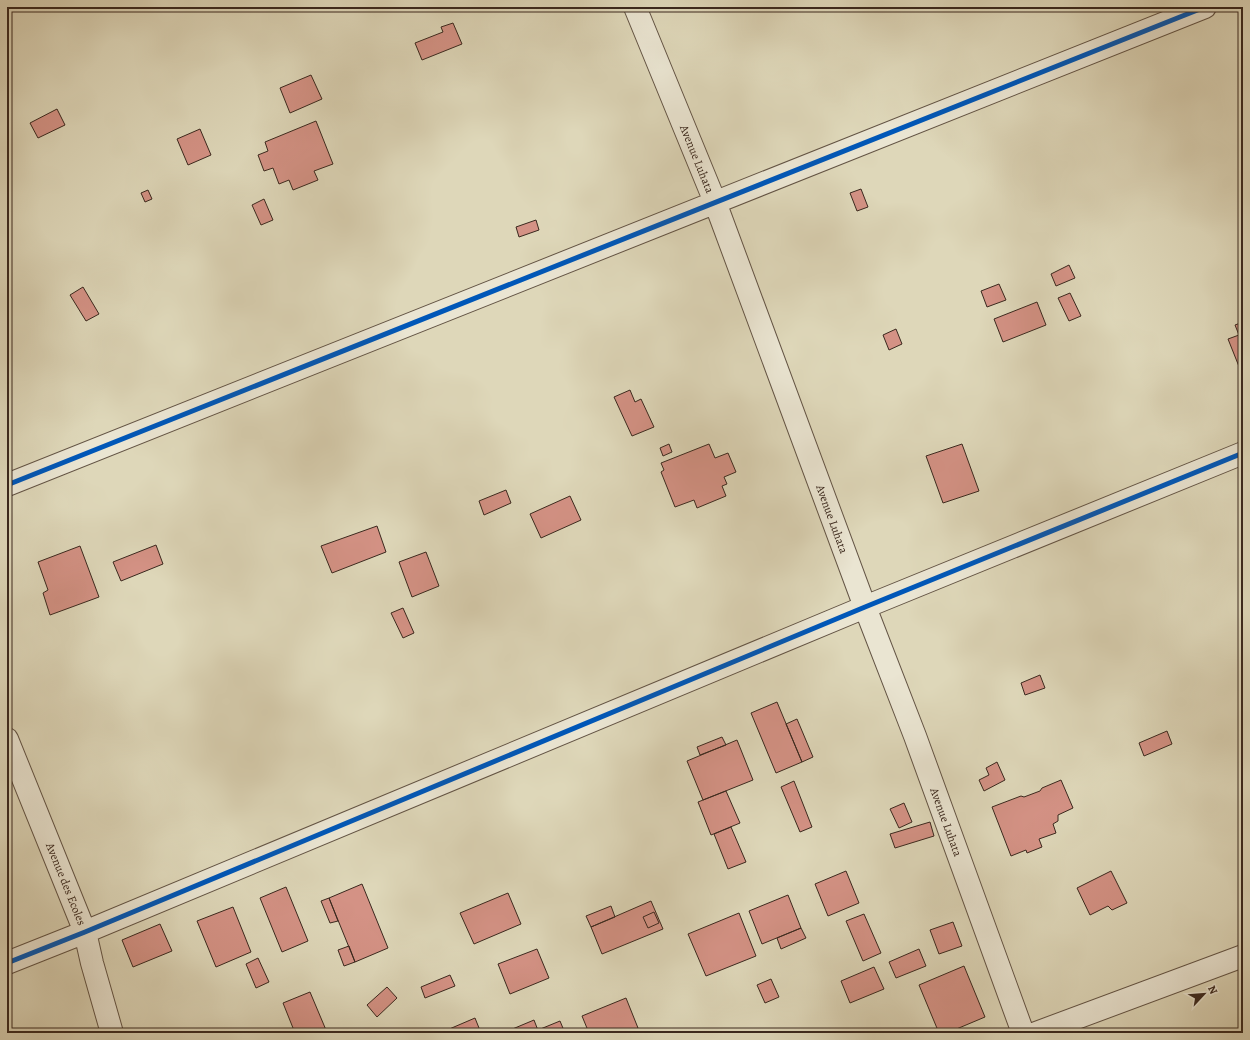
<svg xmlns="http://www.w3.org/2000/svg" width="1250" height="1040" viewBox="0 0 1250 1040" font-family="Alegreya,serif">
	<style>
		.building { fill: #d49285; stroke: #3a281e }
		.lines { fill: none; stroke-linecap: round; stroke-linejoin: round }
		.minor-casing { stroke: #635445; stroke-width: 24 }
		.minor { stroke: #eae5d2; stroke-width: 22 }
		.cycleway-casing { stroke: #eae5d2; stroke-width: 8 }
		.cycleway { stroke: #0057b8; stroke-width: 5 }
		.labels { text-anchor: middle; stroke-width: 4; stroke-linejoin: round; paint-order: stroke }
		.street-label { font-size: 12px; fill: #3a281e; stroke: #eae5d2 }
	</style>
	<rect width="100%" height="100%" fill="#ded7b9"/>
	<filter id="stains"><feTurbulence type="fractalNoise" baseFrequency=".005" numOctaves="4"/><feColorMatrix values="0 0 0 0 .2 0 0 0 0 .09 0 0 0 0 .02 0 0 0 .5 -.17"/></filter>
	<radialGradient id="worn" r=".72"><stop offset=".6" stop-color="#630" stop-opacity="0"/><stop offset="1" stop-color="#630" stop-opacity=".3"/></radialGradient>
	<path class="building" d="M453,23l9,21 -40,16 -7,-17 28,-11 -2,-5z
		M311,75l11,24 -32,14 -10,-25z
		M57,109l8,16 -27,13 -8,-15z
		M316,121l17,43 -19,7 4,9 -25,10 -4,-10 -10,4 -6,-16 -9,3 -6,-16 10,-4 -3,-9z
		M200,129l11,26 -23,10 -11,-26z
		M861,189l7,18 -11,4 -7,-18z
		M148,190l4,9 -7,3 -4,-9z
		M264,199l9,21 -12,5 -9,-20z
		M536,220l3,10 -20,7 -3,-10z
		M1069,265l6,13 -19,8 -5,-12z
		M999,284l7,16 -19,7 -6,-16z
		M83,287l16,27 -13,7 -16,-26z
		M1070,293l11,23 -12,5 -11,-23z
		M1037,302l9,23 -43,17 -9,-23z
		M1243,322v46l-3,1 -12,-30 11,-4 -4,-10z
		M896,329l6,15 -13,6 -6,-15z
		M630,390l5,12 6,-3 13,28 -22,9 -18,-39z
		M669,444l3,8 -9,4 -3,-8z
		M709,444l6,14 13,-5 8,19 -12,5 3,7 -5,2 4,10 -29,12 -3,-8 -19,7 -14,-35 3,-2 -3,-7z
		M962,444l17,47 -36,12 -17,-47z
		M506,490l5,13 -27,12 -5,-14z
		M570,496l11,24 -40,18 -11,-24z
		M377,526l9,26 -54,21 -11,-27z
		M156,545l7,19 -42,17 -8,-19z
		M80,546l19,51 -49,18 -7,-22 5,-3 -10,-28z
		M426,552l13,34 -27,11 -13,-35z
		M403,608l11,25 -11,5 -12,-25z
		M1040,675l5,13 -20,7 -4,-12z
		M777,702l25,60 -26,11 -25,-60z
		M797,719l16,38 -11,5 -16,-38z
		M1167,731l5,13 -28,12 -5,-13z
		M722,737l4,8 -26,10 -3,-8z
		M737,740l16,40 -50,20 -16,-39z
		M997,762l8,18 -21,11 -5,-11 10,-5 -3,-7z
		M1061,780l12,28 -15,7v6l-5,3 3,9 -17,6 3,8 -15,6 -1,-3 -15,6 -19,-49 29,-11 3,1 16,-6 2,-3z
		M794,781l18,46 -12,5 -19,-45z
		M726,791l14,32 -29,12 -13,-33z
		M904,803l8,19 -13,6 -9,-19z
		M930,822l4,14 -39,12 -5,-14z
		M731,827l15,35 -18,7 -14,-35z
		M846,871l13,32 -31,13 -13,-32z
		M1111,871l16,32 -15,7 -4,-4 -18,9 -13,-27z
		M362,884l26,64 -33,14 -26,-64z
		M286,887l22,54 -26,11 -22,-54z
		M508,893l13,31 -47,20 -14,-31z
		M788,895l13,33 -39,16 -13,-33z
		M329,898l9,23 -8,2 -9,-22z
		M651,901l12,28 -61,25 -11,-27z
		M611,906l4,11 -24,10 -5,-11z
		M233,907l18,45 -35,15 -19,-46z
		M654,912l5,11 -11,5 -5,-11z
		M739,913l17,43 -50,20 -18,-42z
		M864,914l17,39 -18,8 -17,-40z
		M953,922l9,24 -23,8 -9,-24z
		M160,924l12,27 -39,16 -11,-27z
		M801,928l5,10 -25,11 -4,-11z
		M349,946l6,16 -11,4 -6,-16z
		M537,949l12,29 -39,16 -12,-30z
		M919,949l7,17 -30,12 -7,-16z
		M258,958l11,24 -13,6 -10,-24z
		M964,966l21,51 -38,16h-8l-20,-48z
		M874,967l10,22 -34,14 -9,-22z
		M450,975l5,11 -30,12 -4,-11z
		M771,979l8,18 -14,6 -8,-18z
		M387,987l10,11 -20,19 -10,-12z
		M310,992l16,38 -8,3h-23l-12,-30z
		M626,998l12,30 -13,5h-36l-7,-17z
		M475,1018l6,15h-41z
		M534,1020l5,13h-36z
		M560,1021l5,12h-26l-1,-3z"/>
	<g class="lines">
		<defs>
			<path id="minor" d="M635,7l80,195 150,405 50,129 108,297
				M7,485l1198,-478
				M7,739l78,193 7,31 20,70
				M7,963l78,-31 780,-325 378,-154
				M1036,1033l207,-77"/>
		</defs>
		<use href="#minor" class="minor-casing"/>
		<use href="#minor" class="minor"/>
		<defs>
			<path id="cycleway" d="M7,485l1198,-478
				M7,963l78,-31 780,-325 378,-154"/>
		</defs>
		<use href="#cycleway" class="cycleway-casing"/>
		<use href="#cycleway" class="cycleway"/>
	</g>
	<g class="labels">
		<g class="street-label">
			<text transform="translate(697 159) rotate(68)" y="4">Avenue Luhata</text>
			<text transform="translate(832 519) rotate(70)" y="4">Avenue Luhata</text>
			<text transform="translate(946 822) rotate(70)" y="4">Avenue Luhata</text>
			<text transform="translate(66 884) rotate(68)" y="4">Avenue des Ecoles</text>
		</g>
	</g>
	<rect width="1250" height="1040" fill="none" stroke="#ded7b9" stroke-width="24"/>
	<rect x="8" y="8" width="1234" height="1024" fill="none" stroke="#3a281e" stroke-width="2"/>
	<rect x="12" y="12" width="1226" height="1016" fill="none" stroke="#3a281e"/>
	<g transform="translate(1204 994) rotate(64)" stroke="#eae5d2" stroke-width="3" paint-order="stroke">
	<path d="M0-3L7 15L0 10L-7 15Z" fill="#3a281e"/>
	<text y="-6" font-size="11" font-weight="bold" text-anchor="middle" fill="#3a281e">N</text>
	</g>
	<rect width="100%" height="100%" filter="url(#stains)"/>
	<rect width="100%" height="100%" fill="url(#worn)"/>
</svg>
